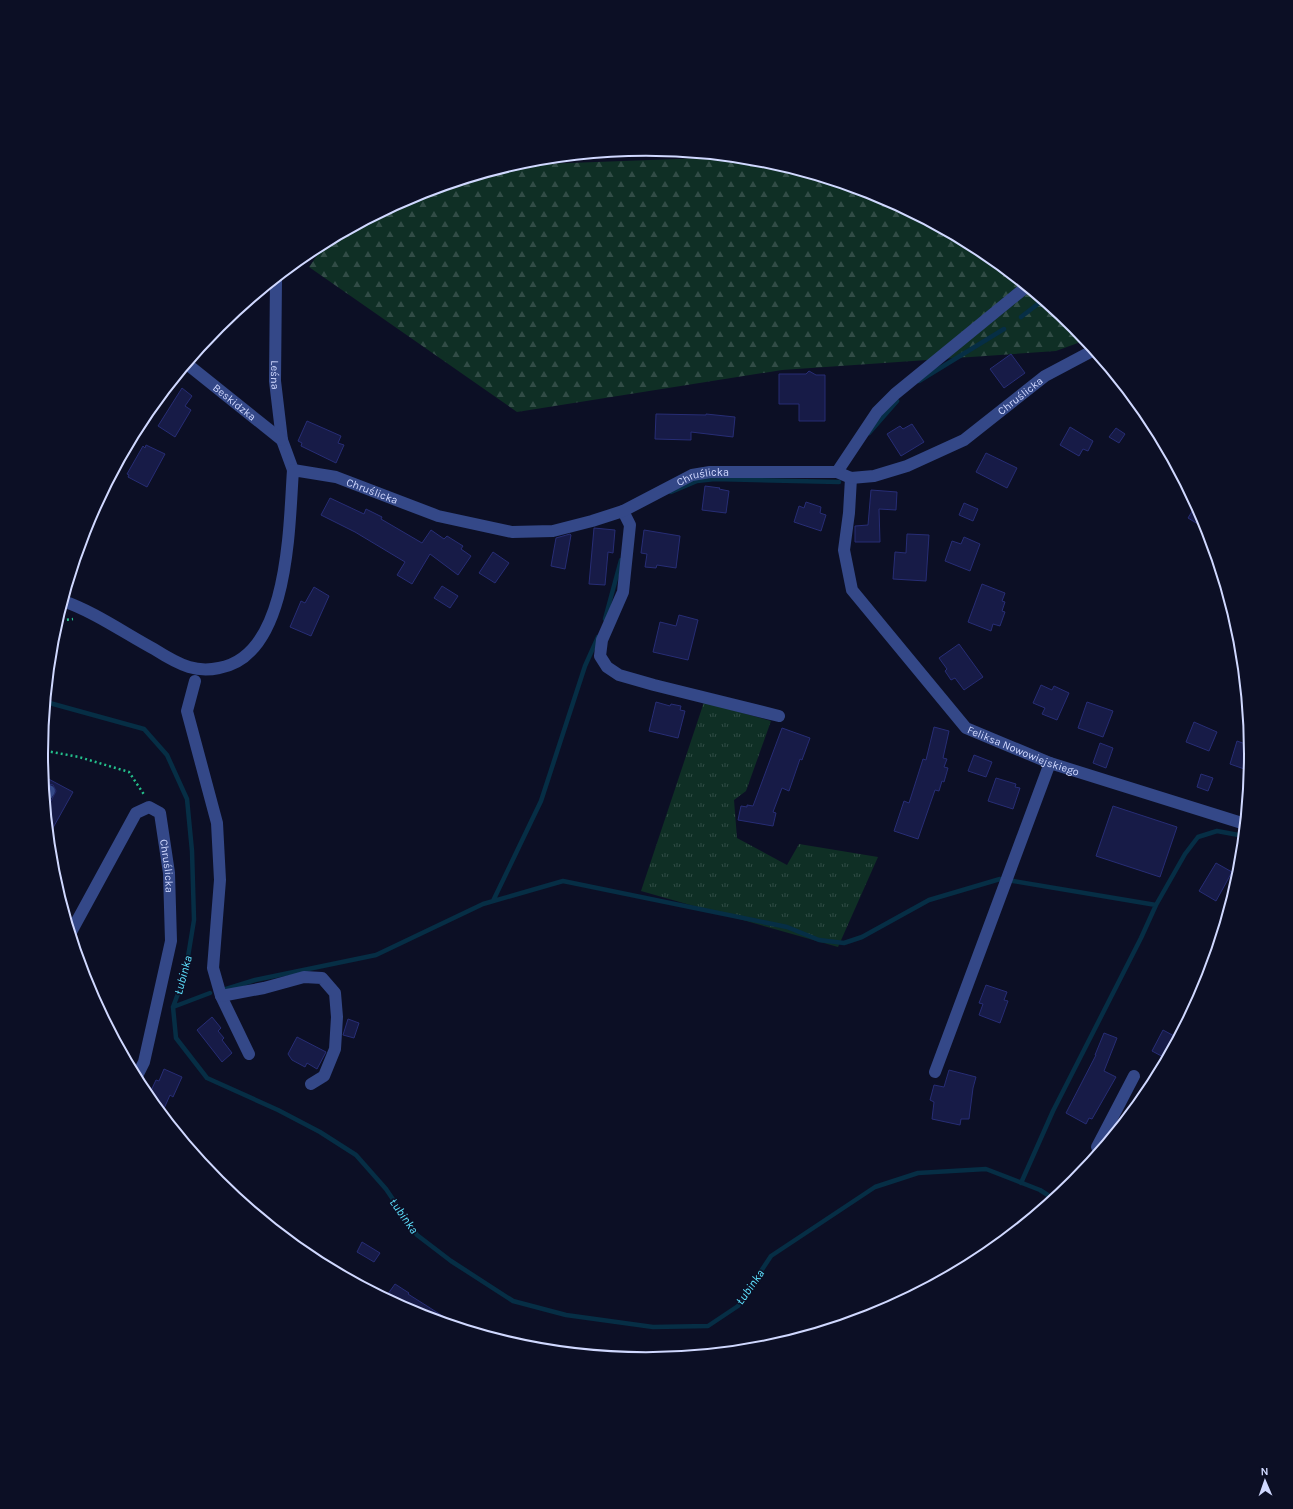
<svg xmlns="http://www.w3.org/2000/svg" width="1293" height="1509" viewBox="0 0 1293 1509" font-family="Karla,sans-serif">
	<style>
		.grass { fill: url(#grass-tufts) }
		.forest { fill: url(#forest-firs) }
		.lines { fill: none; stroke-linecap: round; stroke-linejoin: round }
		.stream { stroke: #062e45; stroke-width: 4.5 }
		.building { fill: #171b47; stroke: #272d75 }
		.path { stroke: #24bf8b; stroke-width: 2.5; stroke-dasharray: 2 3; stroke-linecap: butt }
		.minor { stroke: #344888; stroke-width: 12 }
		.labels { text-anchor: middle; stroke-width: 3; stroke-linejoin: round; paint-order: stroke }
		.street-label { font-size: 11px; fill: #d0d8ff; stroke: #0c0f25 }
		.water-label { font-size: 12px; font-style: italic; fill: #5ee1ff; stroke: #0c0f25 }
		.rim { fill: none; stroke: #d0d8ff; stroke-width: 2 }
	</style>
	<defs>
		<pattern id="grass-tufts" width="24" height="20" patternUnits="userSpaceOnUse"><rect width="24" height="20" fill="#0f2f25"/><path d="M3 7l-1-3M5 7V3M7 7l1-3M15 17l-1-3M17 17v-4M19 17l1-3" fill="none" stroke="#314c46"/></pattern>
		<pattern id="forest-firs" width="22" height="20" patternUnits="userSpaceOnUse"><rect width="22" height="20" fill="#0f2f25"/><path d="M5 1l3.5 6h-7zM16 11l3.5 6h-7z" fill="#314c46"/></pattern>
	</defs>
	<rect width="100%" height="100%" fill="#0c0f25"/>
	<path class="grass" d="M704,702l67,19 -25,70 -12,9 3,38 50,27 12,-21 79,13 -40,90 -197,-56z"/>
	<path class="forest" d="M732,157l33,4 113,34 105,56 92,76 11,13 -30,11 -274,19 -265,42 -208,-145 17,-24 89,-48 99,-30z"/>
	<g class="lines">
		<path class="stream" d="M1021,317l22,-17
			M919,381l85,-52
			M869,433l28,-32
			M671,492l26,-11 18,-2 124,3
			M605,619l16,-59
			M46,702l98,27 23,26 20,44 5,52 2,69 -9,55 -12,32 3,31 31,40 71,32 42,22 36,23 30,34 31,46 34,26 62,40 53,14 87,12 55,-1 30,-20 33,-50 104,-69 43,-14 68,-4 54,21 14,9
			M1013,881l143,24
			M493,901l48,-100 44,-135 13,-29
			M226,989l29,-9 121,-25 107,-51 80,-23 224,46 32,13 25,3 18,-6 67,-37 71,-21
			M173,1007l37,-14
			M1021,1183l32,-72 88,-173 15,-33 29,-51 13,-17 19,-6 27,5"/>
	</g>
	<path class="building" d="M1011,354l14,19 -21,15 -14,-19z
		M809,371l7,4h9v46h-26v-17h-20v-30h27z
		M182,388l10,8 -7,10 6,4 -16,27 -17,-11z
		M656,414l50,1v-1l29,3 -2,20 -42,-5v8l-36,-1z
		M307,421l34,15 -3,7 6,2 -8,18 -35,-17 1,-3 -4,-2z
		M912,424l12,18 -23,14 -14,-22 13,-8 3,3z
		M1070,427l23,14 -5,10 -5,-2 -4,7 -19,-11z
		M1116,428l9,6 -6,9 -10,-6z
		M146,445l19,9 -18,33 -19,-10 1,-2 -2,-1 16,-28 2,2z
		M986,453l31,15 -10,20 -31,-16z
		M705,486l15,2 -1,1 10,2 -3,22 -24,-3z
		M871,490l26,2 -1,18 -17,-1 1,33h-25v-16l13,-1z
		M330,498l34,16 2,-5 16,8 -1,2 41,24 9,-13 13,9 3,-3 16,10 -2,3 10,7 -13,19 -28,-21 -18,30 -15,-9 8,-13 -50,-30 -34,-17z
		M806,502l15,5 -1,6 6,2 -5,16 -27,-9 5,-16 5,2z
		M964,503l14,6 -5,12 -14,-6z
		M1196,505l10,18 2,7 -20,-12z
		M594,528l21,2 -2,23 -5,-1 -3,33 -16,-1z
		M644,530l36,6 -4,32 -19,-3 -1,3 -11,-1 2,-13 -6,-1z
		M570,534l1,1 -6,34 -14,-3 5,-28z
		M907,534l22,1 -3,46 -33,-2 2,-27 11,1z
		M964,537l16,7 -10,27 -25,-10 7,-20 9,3z
		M493,552l16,11 -14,20 -16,-10z
		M982,584l23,9 -3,8 3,1 -3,9 3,1 -5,14 -7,-2 -2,7 -23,-9z
		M442,586l16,10 -8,12 -16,-10z
		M314,587l15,9 -18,40 -21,-9 11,-26 4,2z
		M679,615l19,5 -10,40 -35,-8 7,-30 16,4z
		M959,644l24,33 -19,13 -9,-12 -4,2 -6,-9 2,-2 -8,-11z
		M1041,685l11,5 2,-4 15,7 -12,27 -15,-6 3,-6 -12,-5z
		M656,702l14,4 1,-2 10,2 -1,4 5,1 -7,27 -29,-7z
		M1087,702l26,9 -10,26 -25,-9z
		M1194,722l23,10 -8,19 -23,-9z
		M934,727l15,4 -6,27 4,1 -3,8 4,1 -4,14 -2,-1 -3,10 -4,-1 -17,49 -24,-8 10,-30 5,2 14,-44 3,1z
		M782,728l28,10 -8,22 -2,-1 -11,32 -7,-3 -9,24 3,1 -3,13 -35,-6 3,-14 6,1v-2l6,1z
		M1237,741l14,5 1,9 -2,16 -20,-7z
		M1100,743l13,5 -7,20 -13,-5z
		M974,755l18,7 -6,15 -18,-6z
		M1201,774l12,4 -5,13 -11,-4z
		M43,776l30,16 -24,43 -3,-31 5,-3 5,-10 -3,-6 -4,-1 -5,2z
		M996,778l20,6 -1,3 5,1 -7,21 -25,-8z
		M1113,806l64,21 -17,50 -64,-21z
		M1216,863l16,9 -16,29 -17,-10z
		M986,985l21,7 -3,8 4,1 -8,22 -21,-8 4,-11 -4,-1z
		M212,1017l9,11 -3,3 6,7 -2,2 10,13 -10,9 -25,-32z
		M348,1019l11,4 -5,15 -11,-3z
		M1163,1030l15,8 -11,21 -15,-8z
		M1104,1033l13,5 -13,33 12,6 -24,42 -3,-1 -3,6 -20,-11 30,-58h-1z
		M297,1037l29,15 -9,17 -10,-6 -2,4 -13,-7 -4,-6z
		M164,1069l18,8 -9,20 -3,-2 -8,18 -14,-16 8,-17 3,1z
		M949,1070l27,7 -3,11 -4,31h-8l-1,6 -28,-6 2,-17 -4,-2 4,-15 10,2z
		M362,1242l18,11 -6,9 -17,-10z
		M395,1284l14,9 -1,1 41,26 -1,4 -33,-10 -30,-16z"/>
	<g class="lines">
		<path class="path" d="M57,621l16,-2
			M41,750l38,7 50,15 16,24"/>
		<g class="minor">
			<path id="s1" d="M276,279l-1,102 7,59 11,30"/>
			<path id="s2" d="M187,364l95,76"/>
			<path d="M837,472l40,-60 18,-18 131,-107"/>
			<path id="s3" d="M851,478l-2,35 -5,37 8,40 114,138 84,35 195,61"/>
			<path d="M623,511l7,14 -7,67 -21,48 -2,16 7,11 12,8 35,10 125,31"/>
			<path id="s4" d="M63,601c30,10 63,33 91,48 11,7 22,14 35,18 10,3 20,3 30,1 71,-12 70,-144 74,-198l43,7 102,39 74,16 41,-1 39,-10 31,-10 69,-36 18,-3h127l14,6 23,-2 33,-10 57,-26 81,-64 49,-26"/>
			<path d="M195,681l-8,30 30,112 3,57 -7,88 8,28 28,58"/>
			<path d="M45,797l4,-6"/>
			<path id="s5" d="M71,932l65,-119 13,-6 11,6 9,60 2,68 -27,121 -8,16"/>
			<path d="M221,996l43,-8 40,-11 18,1 13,15 2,24 -2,32 -11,27 -13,8"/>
			<path d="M935,1072l115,-309"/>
			<path d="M1102,1149l-5,-2 37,-71"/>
		</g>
	</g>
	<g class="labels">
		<g class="street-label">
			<text dy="4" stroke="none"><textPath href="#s1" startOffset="96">Leśna</textPath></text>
			<text dy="4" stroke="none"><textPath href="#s4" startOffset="1171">Chruślicka</textPath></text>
			<text dy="4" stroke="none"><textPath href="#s2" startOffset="61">Beskidzka</textPath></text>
			<text dy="4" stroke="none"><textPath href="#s4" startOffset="829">Chruślicka</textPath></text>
			<text dy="4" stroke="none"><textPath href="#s4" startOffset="481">Chruślicka</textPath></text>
			<text dy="4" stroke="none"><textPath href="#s3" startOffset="354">Feliksa Nowowiejskiego</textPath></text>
			<text dy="4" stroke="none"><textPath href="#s5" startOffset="216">Chruślicka</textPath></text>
		</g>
		<g class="water-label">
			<text transform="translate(183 975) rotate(-75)" y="4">Łubinka</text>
			<text transform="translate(404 1216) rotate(55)" y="4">Łubinka</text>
			<text transform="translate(750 1287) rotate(-55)" y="4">Łubinka</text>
		</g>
	</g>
	<path d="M0 0H1293V1509H0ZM48 754a598 598 0 1 1 1196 0a598 598 0 1 1-1196 0Z" fill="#0c0f25" fill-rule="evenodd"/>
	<path class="rim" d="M48 754a598 598 0 1 1 1196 0a598 598 0 1 1-1196 0Z"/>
	<g transform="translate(1265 1481) rotate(358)" stroke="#0c0f25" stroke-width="3" paint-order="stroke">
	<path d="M0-3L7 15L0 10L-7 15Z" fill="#d0d8ff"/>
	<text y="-6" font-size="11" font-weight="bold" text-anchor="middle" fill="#d0d8ff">N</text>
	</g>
</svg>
